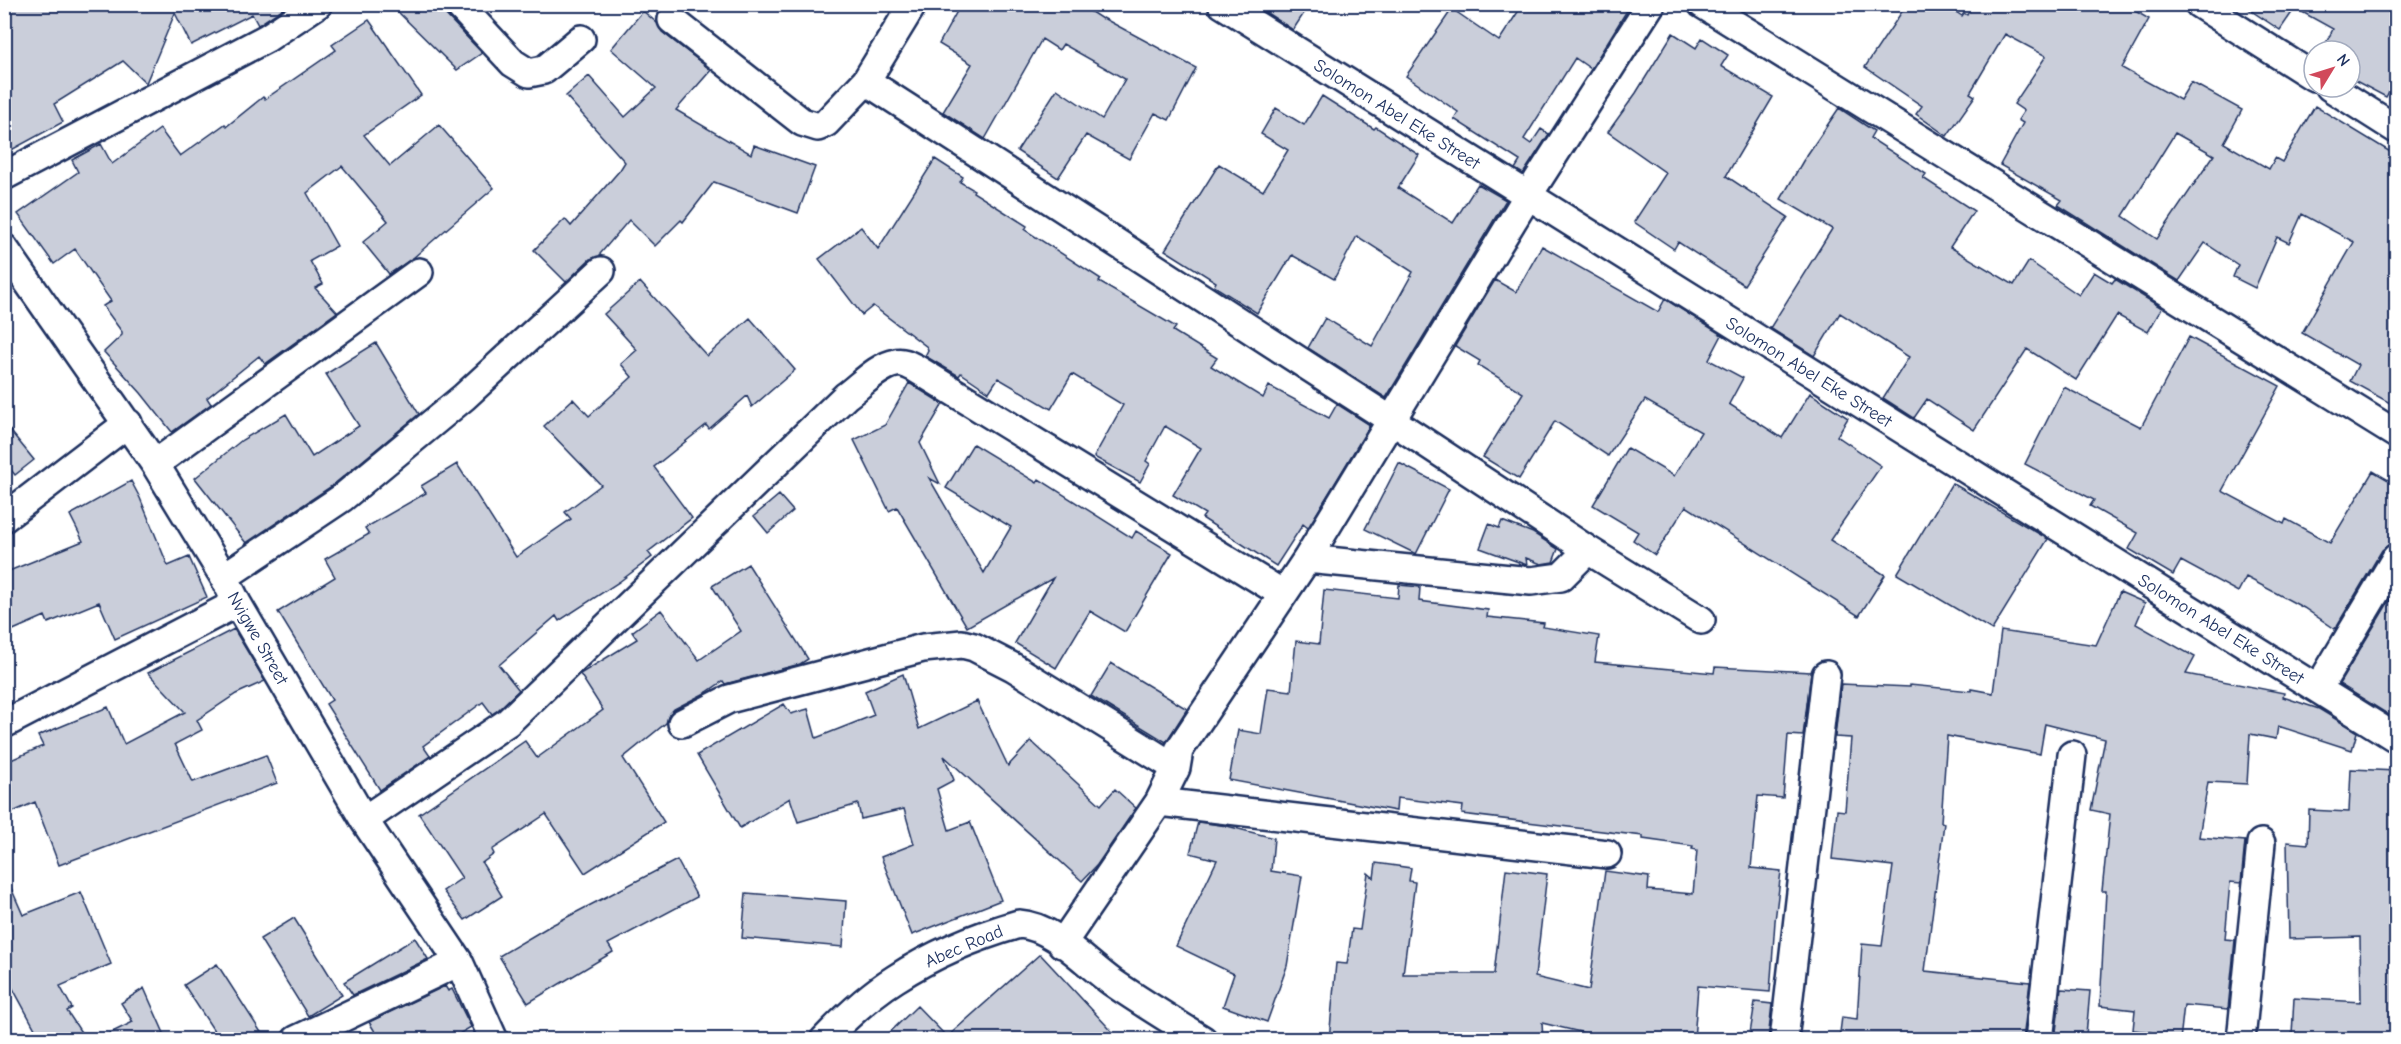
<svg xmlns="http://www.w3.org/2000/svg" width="2401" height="1044" viewBox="0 0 2401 1044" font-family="'Comic Neue',sans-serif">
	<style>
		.building { fill: #caceda; stroke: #1b2f5e; stroke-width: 1.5; fill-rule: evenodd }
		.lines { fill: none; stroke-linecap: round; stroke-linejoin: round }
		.minor-casing { stroke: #1b2f5e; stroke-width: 32 }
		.minor { stroke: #fff; stroke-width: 27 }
		.labels { text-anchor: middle; stroke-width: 4.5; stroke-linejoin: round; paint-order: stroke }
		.street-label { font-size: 18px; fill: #1b2f5e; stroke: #fff }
	</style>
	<rect width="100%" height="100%" fill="#fff"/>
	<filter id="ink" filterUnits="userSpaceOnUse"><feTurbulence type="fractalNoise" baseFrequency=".0167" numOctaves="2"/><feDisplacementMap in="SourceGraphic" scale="12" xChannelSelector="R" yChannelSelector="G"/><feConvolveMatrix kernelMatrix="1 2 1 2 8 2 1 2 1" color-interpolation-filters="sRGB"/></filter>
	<g filter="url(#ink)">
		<path class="building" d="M4,4h280l1,3 -27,18 -6,-11 -61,31 -16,-32 -29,70 -23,-22 -69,43 9,18 -59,32z
			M390,4h53l3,11 36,38 -25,17z
			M961,4h118l23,15 1,-1 93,50 -27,52 -14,-7 -26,46 -43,-24 -28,43 -41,-27 40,-62 45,30 23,-40 -62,-35 -4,6 -17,-11 -57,100 -42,-27 29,-48 -33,-20z
			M1253,4h57l-17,26z
			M1523,4h108l-40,65 -16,-11 -51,81 7,5 10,-15 8,5 -26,40 -8,-5 5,-8 -66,-42 4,-7 -52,-36 46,-67 47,32z
			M1907,4h37l18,12 2,-3 3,2 6,-11h150l26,15 -27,49 58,32 11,-18 51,28 -18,33 45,26 6,-11 7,4 33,-56 82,50v235l-7,12 -40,-22 8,-16 -56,-32 52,-91 -52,-28 -13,29 -12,-6 -22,51 -22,-11 5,-12 -33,-22 -26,38 -121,-76 4,-5 -62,-35 23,-42 -5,-3 6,-9 -10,-7 32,-48 -41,-22 -35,59 5,3 -28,40 -31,-22 6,-8 -57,-39zM2175,133l39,22 -57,84 -34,-23z
			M2241,4h156v73l-11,20 -36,-19v-27h-28l11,-22 -38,-21 -15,22z
			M643,11l14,12 5,9 49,38 -35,40 75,44 3,-9 61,22 -17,46 -84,-31 -31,40 -2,-2 -26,26 -26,-26 -29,34 1,2 -11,3 -24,23 -32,-32 31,-31 6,7 49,-56 5,-8 -59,-66 23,-20 36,41 31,-29 -45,-39z
			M369,20l52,75 -57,40 26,31 49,-41 55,63 -81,70 -24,16 -26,-32 25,-21 -46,-55 -35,27 30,53 -27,15 13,23 -8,4 22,24 -72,52 -6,-8 -52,42 4,6 -39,28 -31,-39 -37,-41 18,-17v-3l-19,-26 8,-5 -36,-52 -21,15 -36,-50 60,-42 -6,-12 29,-16 11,20 48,-35 20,27 45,-32 2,2 36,-29 2,2 71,-49 -4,-5z
			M1673,33l23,15 6,-10 26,17 -7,11 52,31 -47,79 62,41 -44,68 -66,-43 -4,7 -40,-27 32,-49 -58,-41 28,-39z
			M1322,96l52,33 2,-2 43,28 -21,33 55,35 25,-39 28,16 -120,198 -78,-50 17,-30 47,28 41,-74 -56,-36 -23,43 -42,-24 -35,58 -43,-27 2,-4 -51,-32 54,-86 44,27 25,-41 -27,-16 15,-26 28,17z
			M1839,108l35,23 -4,7 56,36 -3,4 51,33 -24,36 64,38 15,-24 50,34 15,-23 18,11 3,-4 47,29 -14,24 -31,-17 -41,65 -49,-31 -53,81 -47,-31 -13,19 -31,-20 26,-41 -69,-44 -26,43 -44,-28 62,-99 -51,-30 22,-38z
			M935,159l28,18 -3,5 14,8 -1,2 54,34 -2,4 76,49 -2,3 77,45 -3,4 44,27 -6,8 52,32 6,-12 60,32 8,-14 33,21 -62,103 -5,-4 -27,42 -74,-48 3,-4 -32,-19 28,-47 -36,-22 -19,35 4,3 -10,18 -46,-25 29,-52 -51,-31 -21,35 -53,-31 -9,14 -28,-19 -2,3 -34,-20 3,-6 -1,-3 -54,-41 -11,9 -43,-56 42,-32 17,22z
			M1542,246l116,66 7,-13 57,36 -13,25 34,18 -14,26 53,34 28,-45 38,25 -11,18 44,30 -51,74 55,35 -26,41 -173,-110 -31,49 -22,-15 5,-8 -45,-27 34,-57 47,28 27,-44 -56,-32 -37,56 -53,-35 -36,58 -36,-22 40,-64 -45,-28 2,-4 -25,-15 40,-66 21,12z
			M640,282l67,74 43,-38 45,52 -43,37 -5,-11 -38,33 -3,-4 -52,42 38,51 -44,34 4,5 -33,25 -60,39 -3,-5 -57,49 20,25 -21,20 -6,4 -9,-12 -60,44 7,10 -50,34 -54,-86 6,-4 -54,-88 57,-35 -10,-18 44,-25 -4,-6 61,-35 -5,-7 36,-22 59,93 55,-38 -6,-7 36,-27 -57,-59 29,-27 16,17 43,-39 -11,-13 16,-14 -33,-36z
			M2189,337l91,49 -58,105 62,33 2,-5 44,24 43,-72 24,14v48l-7,11 -8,6 -47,79 -31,-21 -58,-31 -8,15 -57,-31 -8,14 -44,-26 9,-16 -48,-27 4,-6 -69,-36 39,-77 77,40z
			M376,343l43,71 -86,71 -87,58 -51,-65 47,-38 44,-26 26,43 47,-31 -33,-52z
			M909,383l34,21 -23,39 20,41 -11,-6 55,95 27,-46 -65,-39 27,-44 64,39 2,-4 93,59 4,-7 36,22 -47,79 -35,-21 -34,57 -41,-25 38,-65 -86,49 -70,-120 -8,4 -35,-71 31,-15z
			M4,423l30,37 -19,15 -11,-14z
			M1399,463l50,26 -33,65 -51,-25z
			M131,481l9,17 28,68 21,-9 18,40 -92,42 -16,-37 -51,21 -3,-7 -41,18v-61l79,-32 -13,-26z
			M1952,483l96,56 -56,91 -95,-56z
			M779,495l14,16 -25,22 -14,-17z
			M1502,521l31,12 25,16 -5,13 -12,2 -15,-6 1,7 -47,-17 9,-24 10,4z
			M748,564l60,95 -8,5 -75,20 -2,-3 -16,11 -33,17 -5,6 -3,8 -43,35 41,64 -79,51 -39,-59 -54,36 2,4 -12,9 20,33 -37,24 -22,-29 19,-13 -43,-64 106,-73 12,17 66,-48 -23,-36 57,-35 -5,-7 29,-22 38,50 42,-29 -29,-45z
			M1399,585l21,2 -1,14 69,9 -1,7 57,6 -1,4 56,9 -4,26 119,11 1,-6 96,5 -8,64 -15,-1 -5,63 -25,-2 -7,72 30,3 -6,50 -5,71 -72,-6 -4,54h-80l-72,-17 1,17h-214l7,-77 11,1 5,-35 8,1 8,-57 6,5 2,-15 35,5 -2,13 6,1 -12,92h91l12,-105 41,5 -12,103 54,13 16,-119 44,6 -1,13 45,4 4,-44 -5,-1 1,-3 -50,-7v-3l-181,-22 1,-8 -66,-8 -1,13 -167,-31 9,-50 23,4 7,-46 23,3 5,-50 23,3 5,-54 74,8z
			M2397,588v132l-58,-36z
			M2120,592l25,11 -9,21 59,33 -9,17 98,19 -1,4 36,12 38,23 -5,18 -74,-24 -2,13 -26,-5 -3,50 -39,-2 -9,55 46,4 -4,42 -11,-1 -5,57 10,1 -7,69 -44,-4 -4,35h-2l-28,-3 1,-5 -18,-2 2,-20 -35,-4 6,-115h-4l8,-77 -19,-4 14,-71 -60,-15 -5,30 -93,-18 -6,86 3,1 -19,148 105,11 -7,58h-184l3,-23 15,2 5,-75 20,2 11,-80 -61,-7 5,-49 8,1 6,-73 -16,-1 6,-53 69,3v-2l61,6v-2l22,4 8,-62 95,14z
			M234,629l31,52 -29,13 -39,26 5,10 -27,14 18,38 73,-27 11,28 -218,82 -24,-63 -31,14v-53l39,-17 -5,-10 70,-29 16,37 61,-32 -37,-39z
			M1111,663l76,46 -21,33 -75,-46z
			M903,674l16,55 58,-28 31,65 23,-25 70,64 14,-16 21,19 -39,57 -15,16 -138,-125 10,24 -17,9 12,41 21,-8 31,78 -89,35 -31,-78 33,-13 -10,-35 -43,10 -3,-15 -60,18 -8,-24 -50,30 -43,-73 87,-51 7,10 17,-5 8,29 58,-23 -9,-24z
			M2351,769l46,2v269l-105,-5 2,-37 67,4 -1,-65 -71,2 -2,-97 21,2 1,-34 40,2z
			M1198,822l29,4 47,12 -3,33 31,5 -15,90 -20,56 -44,-16 11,-32 -58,-28 41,-86 -27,-7z
			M677,860l20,37 -89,47 5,8 -85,51 -29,-47 49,-29z
			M4,872l19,43 58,-23 30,72 -51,22 12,22 -5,3 19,29h-45l-37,-68z
			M746,893l100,8 -3,46 -101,-9z
			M294,918l48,77 -34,21 -48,-77z
			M415,938l13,21 -75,36 -9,-13z
			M1040,954l80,86h-238l35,-34 30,31z
			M217,964l49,76h-46l-36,-55z
			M445,986l3,5 4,-2 19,38 -22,13h-69l-11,-18z
			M144,988l23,52h-71l37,-18 -12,-19z
			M2061,989l29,2 -4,44 -30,-3z
			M1755,1002l17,2 -4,36h-19z"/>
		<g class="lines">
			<defs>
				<path id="minor" d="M458,4l55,59 16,10 15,-3 37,-31
					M1222,4l1174,734
					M1702,4l694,430
					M2199,4l115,73
					M672,20l130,102 16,5 8,-4 40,-42 47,-77
					M866,81l525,339 197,130 113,70
					M2330,87l66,42
					M4,176l263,-138 51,-34
					M4,248l151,216 69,113 13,26 127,217 95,142 35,78
					M155,464l264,-192
					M4,518l124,-95
					M1307,559l224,22 30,-4 27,-27
					M224,577l118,-79 122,-101 137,-126
					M2318,689l78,-131
					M682,723l47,-24 194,-51 39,-4 12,3 39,20 163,101
					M4,724l233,-121
					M1159,802l448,52
					M364,820l144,-98 338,-326c14,-10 32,-30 50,-33 6,-2 13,2 19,5l368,226
					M1062,944l97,-142 17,-34 3,-18 128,-191 220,-362 124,-193
					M296,1040l163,-78
					M824,1040c22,-23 44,-44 71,-61 37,-24 82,-43 124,-55 34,2 65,38 93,58 29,20 60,39 91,58
					M1784,1040l42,-365
					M2039,1040l33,-285
					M2241,1040l20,-197"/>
			</defs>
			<use href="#minor" class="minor-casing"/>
			<use href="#minor" class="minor"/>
		</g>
	</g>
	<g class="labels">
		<g class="street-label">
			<text transform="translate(1397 114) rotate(32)" y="6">Solomon Abel Eke Street</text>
			<text transform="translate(1809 372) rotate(32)" y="6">Solomon Abel Eke Street</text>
			<text transform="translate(2221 629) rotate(32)" y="6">Solomon Abel Eke Street</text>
			<text transform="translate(258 638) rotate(60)" y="6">Nvigwe Street</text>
			<text transform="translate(964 946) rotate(-23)" y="6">Abec Road</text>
		</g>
	</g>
	<rect width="2401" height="1044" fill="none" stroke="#fff" stroke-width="24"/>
	<rect x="12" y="12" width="2377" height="1020" fill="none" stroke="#1b2f5e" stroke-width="2" filter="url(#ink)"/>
	<g transform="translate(2332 69) rotate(52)"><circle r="28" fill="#ffffff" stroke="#a4acbf" stroke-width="1.5"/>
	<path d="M0-4.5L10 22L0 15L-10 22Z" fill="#d1495b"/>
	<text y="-9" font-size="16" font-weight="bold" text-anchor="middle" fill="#1b2f5e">N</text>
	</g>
</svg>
